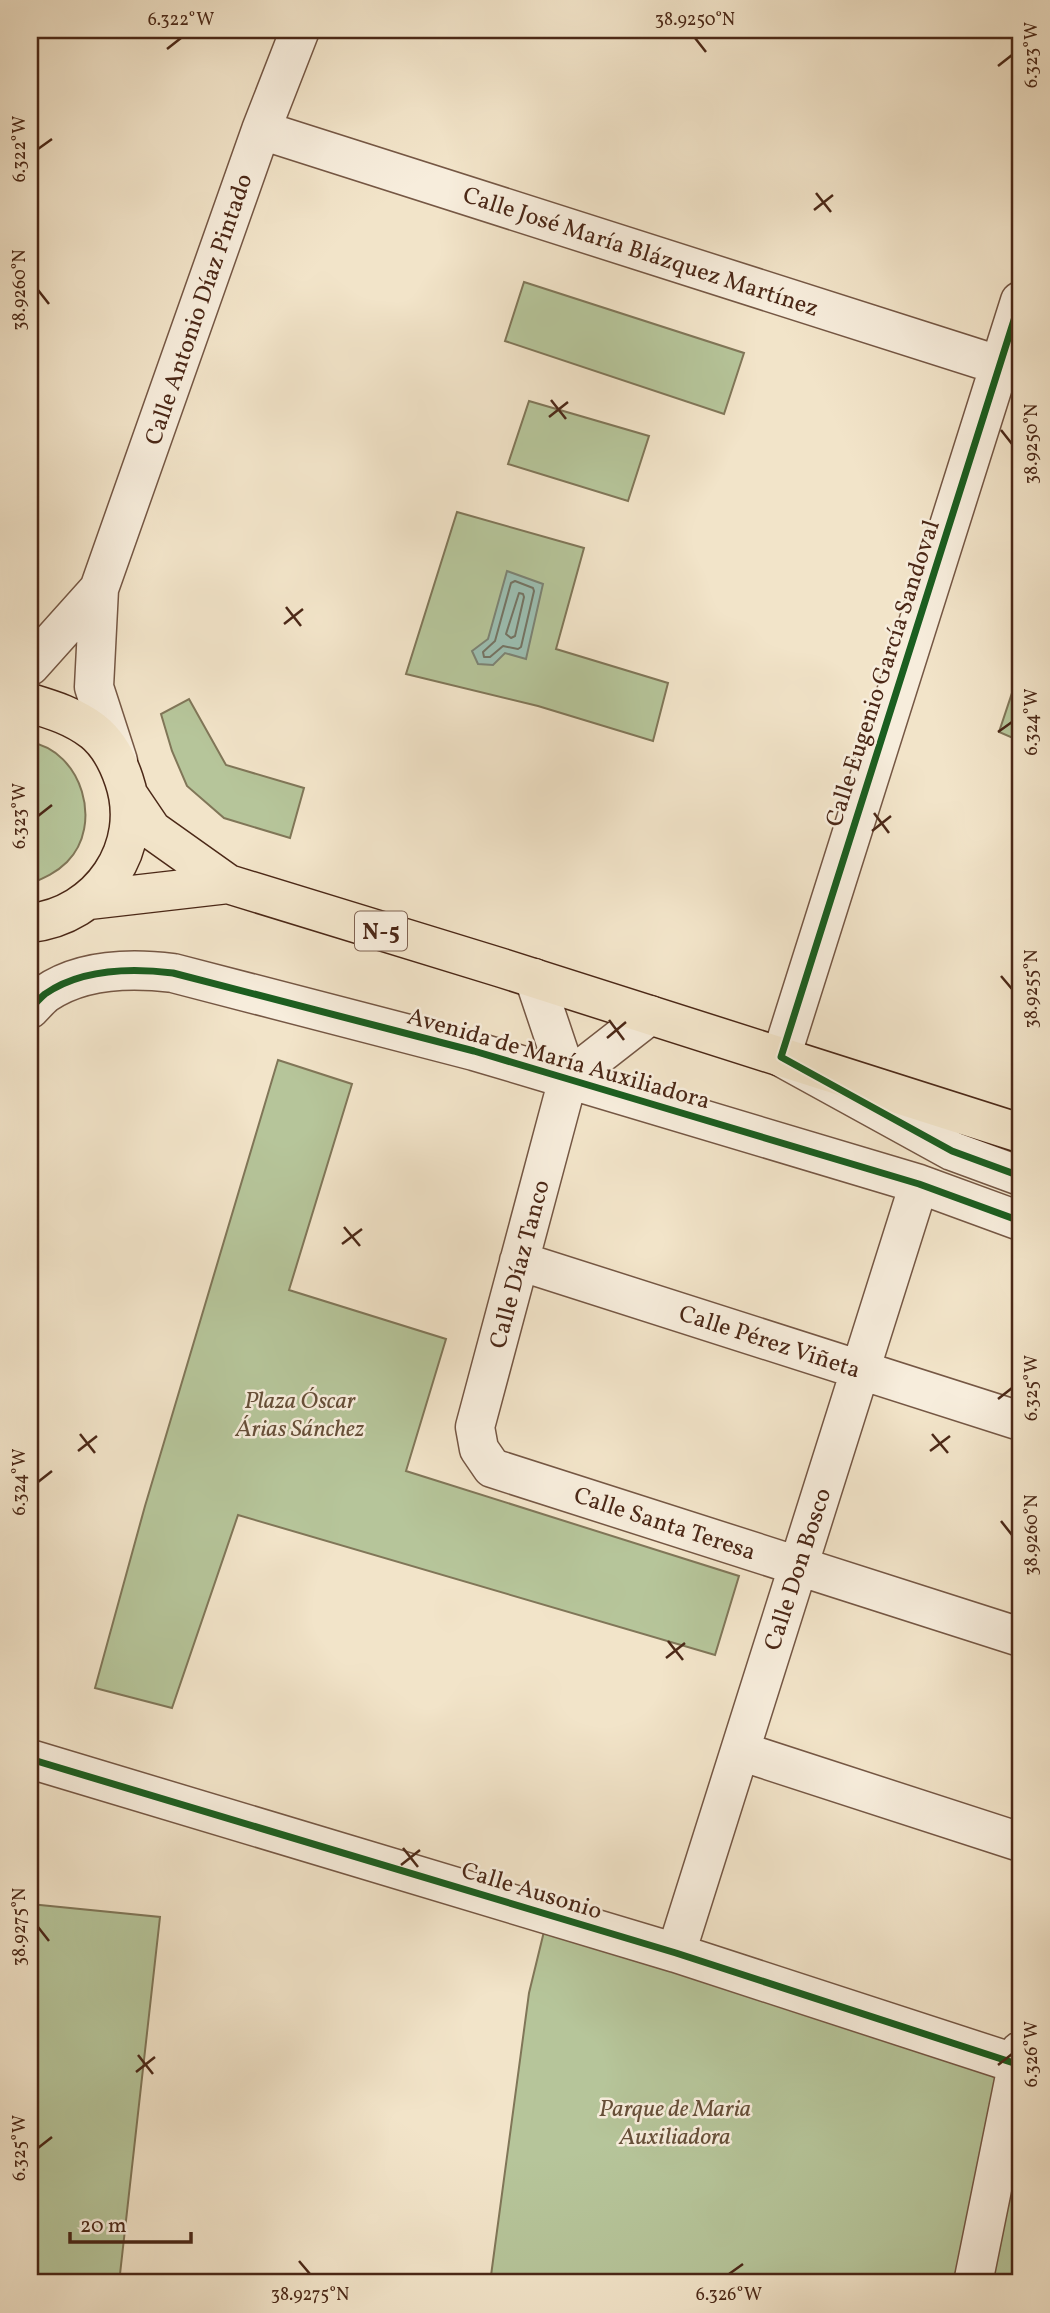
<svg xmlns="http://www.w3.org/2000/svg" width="1050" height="2313" viewBox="0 0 1050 2313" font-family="Vollkorn,serif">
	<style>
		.green { fill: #b6c59a; stroke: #807658; stroke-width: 2 }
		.water { fill: #9cbfb2; stroke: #7c8374; stroke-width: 2 }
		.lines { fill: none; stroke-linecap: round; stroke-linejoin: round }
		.shore { stroke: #747464; stroke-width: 2 }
		.minor-casing { stroke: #755744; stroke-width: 41 }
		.highway-casing { stroke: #4b2817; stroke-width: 41 }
		.minor { stroke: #f7eddc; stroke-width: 38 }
		.highway { stroke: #f2e4c9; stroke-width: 38 }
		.cycleway-casing { stroke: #f7eddc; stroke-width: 11 }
		.cycleway { stroke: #1b5e20; stroke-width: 7 }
		.ticks { fill: none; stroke: #4b2817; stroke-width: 2.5 }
		.labels { text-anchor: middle; stroke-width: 5; stroke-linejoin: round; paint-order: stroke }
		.shield { fill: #f7eddc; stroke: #7f6352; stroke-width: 2 }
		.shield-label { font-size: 23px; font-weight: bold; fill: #4b2817 }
		.street-label { font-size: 24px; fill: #4b2817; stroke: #f7eddc }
		.park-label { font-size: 24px; font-style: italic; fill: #664f38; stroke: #f7eddc }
		.neatline { fill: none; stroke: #4b2817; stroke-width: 2.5 }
		.ticks-label { font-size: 18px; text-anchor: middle; fill: #4b2817 }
	</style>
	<rect width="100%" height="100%" fill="#f2e4c9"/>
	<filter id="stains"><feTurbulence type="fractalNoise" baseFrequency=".00286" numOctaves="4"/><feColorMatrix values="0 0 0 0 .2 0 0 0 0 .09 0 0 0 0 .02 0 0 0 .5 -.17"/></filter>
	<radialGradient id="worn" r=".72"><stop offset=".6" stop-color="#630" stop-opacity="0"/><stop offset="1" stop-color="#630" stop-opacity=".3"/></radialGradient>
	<path class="green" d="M524,282l220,71 -20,61 -219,-73z
		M529,401l120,35 -21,65 -120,-37z
		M457,512l127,36 -28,101 112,34 -15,58 -115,-35 -132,-32z
		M1020,669v72l-21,-9z
		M189,699l37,66 78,23 -14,50 -66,-20 -37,-32 -15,-35 -11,-37z
		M30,742c52,9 74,83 37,120 -11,11 -23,16 -37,22z
		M278,1060l74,24 -63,206 157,49 -40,132 333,105 -24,79 -477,-140 -66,193 -77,-20 50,-182z
		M30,1904l130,13 -41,366h-89z
		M548,1915l472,150v218h-530l39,-290z"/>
	<path class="water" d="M507,571l36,13 -17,75 -21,-6 -12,12 -15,-1 -6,-13 16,-12z"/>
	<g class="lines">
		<path class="shore" d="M515,581l18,7 1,3 -13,56 -3,2 -15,-3 -13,11h-6l-1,-5 12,-11 16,-58z
			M519,593l4,1 1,3 -9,39 -4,2 -5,-4z"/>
		<defs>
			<path id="minor" d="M261,130l759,242
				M1020,301l-239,756 171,94 68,25
				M30,666l69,-77
				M118,761l-24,-74 5,-98 162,-459 39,-100
				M534,978l34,101
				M30,1009c5,-5 10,-11 15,-15 36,-25 87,-26 128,-21l301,78 94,28 351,105 101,37
				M568,1079l-93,348 4,22 13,19 528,169
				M568,1079l82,-64
				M519,1261l501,160
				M740,1751l280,91
				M30,1759l646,194 344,112
				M676,1953l243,-769
				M973,2283l47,-232"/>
			<path id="highway" d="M30,703c23,7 43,13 63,28 15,12 25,31 31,49 23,67 -25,136 -94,143
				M129,796l23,34 76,54 274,84 518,165
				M89,900l139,-16"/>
		</defs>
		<use href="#minor" class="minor-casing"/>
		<use href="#highway" class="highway-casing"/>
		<use href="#minor" class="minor"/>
		<use href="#highway" class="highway"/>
		<defs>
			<path id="cycleway" d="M1020,301l-239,756 171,94 68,25
				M30,1009c5,-5 10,-11 15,-15 36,-25 87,-26 128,-21l301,78 94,28 351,105 101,37
				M30,1759l646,194 344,112"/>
		</defs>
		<use href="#cycleway" class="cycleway-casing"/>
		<use href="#cycleway" class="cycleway"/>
	</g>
	<path class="ticks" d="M695,38l11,14M167,49l14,-11M998,66l14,-11M38,149l14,-10M816,193l15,19M814,210l19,-15M38,290l11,14M551,400l15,19M549,417l19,-15M1001,430l11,14M286,607l15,19M284,624l19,-15M998,732l14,-10M874,813l15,20M38,816l14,-11M872,831l19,-15M1001,976l11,13M609,1020l15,20M607,1038l19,-16M344,1227l16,19M342,1244l20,-15M998,1399l14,-11M80,1434l15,19M932,1434l16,19M78,1451l19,-15M930,1451l20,-15M38,1482l14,-11M1001,1521l11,14M668,1641l15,19M666,1658l19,-15M403,1848l15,19M401,1865l19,-15M38,1927l11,14M138,2055l15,19M998,2065l14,-11M136,2072l19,-15M38,2148l14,-11M299,2261l11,13M729,2274l14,-10"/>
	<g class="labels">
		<rect class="shield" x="355" y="911.5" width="52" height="39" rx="5"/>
		<g class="shield-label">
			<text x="381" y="939">N-5</text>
		</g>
		<g class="street-label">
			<text transform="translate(641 251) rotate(18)" y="8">Calle José María Blázquez Martínez</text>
			<text transform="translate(198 309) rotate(-71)" y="8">Calle Antonio Díaz Pintado</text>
			<text transform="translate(882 673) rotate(-72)" y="8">Calle Eugenio García Sandoval</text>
			<text transform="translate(559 1058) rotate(16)" y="8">Avenida de María Auxiliadora</text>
			<text transform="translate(519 1264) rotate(-75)" y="8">Calle Díaz Tanco</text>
			<text transform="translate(770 1341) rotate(18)" y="8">Calle Pérez Viñeta</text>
			<text transform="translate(665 1523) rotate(18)" y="8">Calle Santa Teresa</text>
			<text transform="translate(797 1569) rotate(-72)" y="8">Calle Don Bosco</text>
			<text transform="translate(532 1890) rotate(17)" y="8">Calle Ausonio</text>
		</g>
		<g class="park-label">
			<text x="300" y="1408">Plaza Óscar<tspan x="300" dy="28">Árias Sánchez</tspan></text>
			<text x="675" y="2116">Parque de Maria<tspan x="675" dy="28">Auxiliadora</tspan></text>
		</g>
	</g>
	<rect width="1050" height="2313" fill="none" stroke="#f2e4c9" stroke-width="77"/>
	<path d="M70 2232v10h121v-10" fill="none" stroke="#4b2817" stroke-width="3.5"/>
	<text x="80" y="2232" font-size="21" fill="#4b2817" stroke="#f7eddc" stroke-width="5" paint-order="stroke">20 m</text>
	<rect x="38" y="38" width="974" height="2236" class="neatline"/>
	<g class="ticks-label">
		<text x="181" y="25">6.322°W</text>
		<text x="695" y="25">38.9250°N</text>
		<text transform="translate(1031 55) rotate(-90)" y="6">6.323°W</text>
		<text transform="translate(19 149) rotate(-90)" y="6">6.322°W</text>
		<text transform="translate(19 290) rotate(-90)" y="6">38.9260°N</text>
		<text transform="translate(1031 444) rotate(-90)" y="6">38.9250°N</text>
		<text transform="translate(1031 722) rotate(-90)" y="6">6.324°W</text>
		<text transform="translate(19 816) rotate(-90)" y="6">6.323°W</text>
		<text transform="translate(1031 989) rotate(-90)" y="6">38.9255°N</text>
		<text transform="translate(1031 1388) rotate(-90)" y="6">6.325°W</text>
		<text transform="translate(19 1482) rotate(-90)" y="6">6.324°W</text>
		<text transform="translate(1031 1535) rotate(-90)" y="6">38.9260°N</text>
		<text transform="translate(19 1927) rotate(-90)" y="6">38.9275°N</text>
		<text transform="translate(1031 2054) rotate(-90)" y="6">6.326°W</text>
		<text transform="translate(19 2148) rotate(-90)" y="6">6.325°W</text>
		<text x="310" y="2300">38.9275°N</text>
		<text x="729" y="2300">6.326°W</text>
	</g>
	<rect width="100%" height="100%" filter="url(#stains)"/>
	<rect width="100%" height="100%" fill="url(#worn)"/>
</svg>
